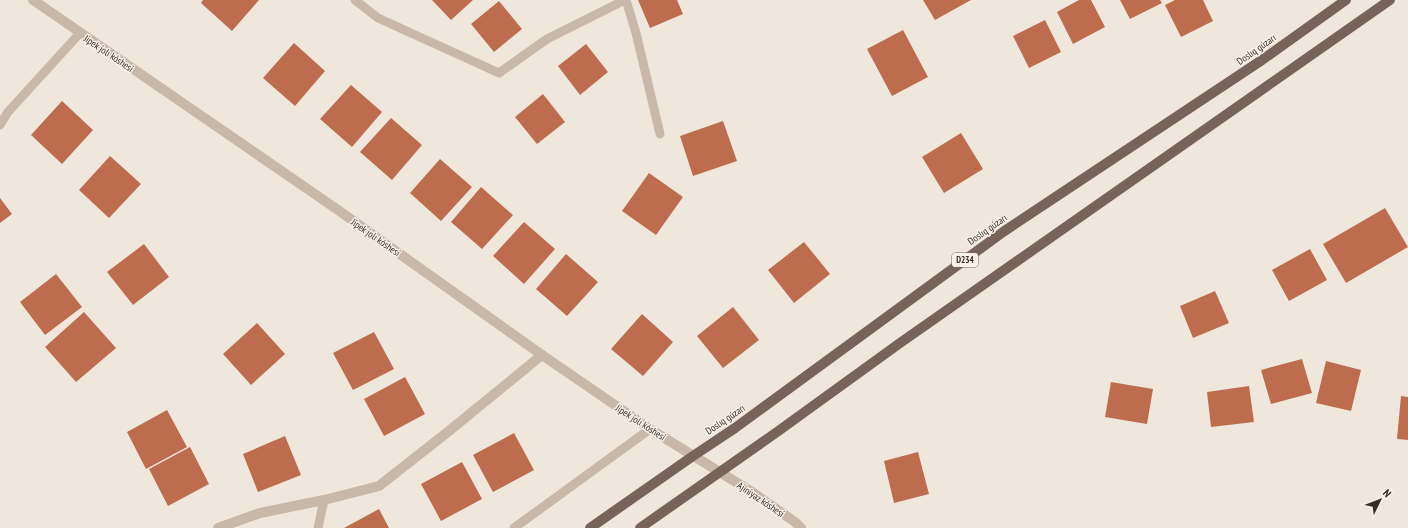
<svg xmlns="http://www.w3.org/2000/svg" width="1408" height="528" viewBox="0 0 1408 528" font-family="'PT Sans Narrow',sans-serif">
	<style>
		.building { fill: #bd6c4e }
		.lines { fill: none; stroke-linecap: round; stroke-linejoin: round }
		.service { stroke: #c7b8a9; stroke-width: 9 }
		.minor { stroke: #c7b8a9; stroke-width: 10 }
		.tertiary { stroke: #c7b8a9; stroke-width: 10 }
		.primary { stroke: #76645b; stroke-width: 10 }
		.labels { text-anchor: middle; stroke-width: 3; stroke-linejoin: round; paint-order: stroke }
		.shield { fill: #f8f1e8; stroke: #706862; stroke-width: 1 }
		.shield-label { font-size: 9px; font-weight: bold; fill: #352d28 }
		.street-label { font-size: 10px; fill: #352d28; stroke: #f8f1e8 }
	</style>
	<rect width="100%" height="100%" fill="#f0e7dc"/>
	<path class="building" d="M203,0h56l-27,31 -31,-28z
		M432,0h41l-22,20z
		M638,0h39l6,14 -33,14z
		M923,0h48l-36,20z
		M1079,0h12l14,27 -32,17 -16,-32z
		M1120,0h40l2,3 -32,16z
		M1175,0h28l10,21 -32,16 -16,-32z
		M499,1l23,28 -28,23 -23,-28z
		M1045,20l16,32 -32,16 -16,-32z
		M903,30l25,47 -36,19 -25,-47z
		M294,43l31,28 -30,35 -32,-28z
		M586,44l22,28 -28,23 -22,-29z
		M351,85l31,27 -30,35 -32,-28z
		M543,94l22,28 -28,22 -22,-27z
		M62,101l31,29 -31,34 -31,-29z
		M391,118l31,27 -30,35 -32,-28z
		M723,121l14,40 -44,15 -13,-40z
		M961,133l22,36 -39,24 -22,-36z
		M110,156l31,28 -32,34 -30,-28z
		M440,159l32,28 -31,34 -31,-28z
		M649,173l34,24 -27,38 -34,-24z
		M481,187l32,28 -31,34 -31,-27z
		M0,198l12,16 -12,9z
		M1385,208l23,39 -62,36 -23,-39z
		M524,222l31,27 -31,35 -31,-28z
		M804,242l26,32 -36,29 -26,-33z
		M144,244l25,33 -36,28 -26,-33z
		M1310,249l17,31 -38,21 -17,-31z
		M566,254l32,28 -31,34 -31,-27z
		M56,274l26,33 -37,28 -25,-33z
		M1215,291l14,32 -36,15 -13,-32z
		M733,307l26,33 -36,28 -26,-32z
		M84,312l32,36 -40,34 -31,-35z
		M642,314l31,28 -30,34 -32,-27z
		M257,323l28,31 -34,31 -28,-31z
		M374,332l20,37 -41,21 -20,-37z
		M1302,359l10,34 -41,11 -10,-34z
		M1326,361l35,9 -10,41 -35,-8z
		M405,377l20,37 -41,22 -20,-37z
		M1111,382l42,7 -6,35 -42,-7z
		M1249,386l5,36 -43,5 -4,-35z
		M1401,396l7,1v43l-11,-1z
		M167,410l20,37 -41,22 -19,-37z
		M514,433l20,37 -41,22 -20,-37z
		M285,436l16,39 -43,17 -15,-38z
		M190,447l19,37 -41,22 -19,-37z
		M918,452l11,42 -35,9 -10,-42z
		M462,462l20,37 -41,22 -20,-37z
		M379,509l10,19h-45z"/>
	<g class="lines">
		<path class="service" d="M355,0l23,18 121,55 48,-34 78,-39
			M626,0l10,33 24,101
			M0,125l8,-13 72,-79
			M318,528l6,-28
			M514,528l136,-99"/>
		<path class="minor" d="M218,528l42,-15 64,-13 55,-14 70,-55 93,-76"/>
		<path class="tertiary" d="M33,0l305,210 204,145 108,74 102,63 43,30 6,6"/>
		<path class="primary" d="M590,528l103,-72 42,-28 268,-196 259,-172 84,-60
			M640,528l137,-96 123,-89 490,-343"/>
	</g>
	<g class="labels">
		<rect class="shield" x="952" y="253" width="26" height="14" rx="3"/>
		<g class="shield-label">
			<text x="965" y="263">D234</text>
		</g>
		<g class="street-label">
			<text transform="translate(1256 49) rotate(-35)" y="4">Doslıq gúzarı</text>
			<text transform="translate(109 53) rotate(34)" y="4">Jipek jolı kóshesi</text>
			<text transform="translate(987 229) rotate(-35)" y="4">Doslıq gúzarı</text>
			<text transform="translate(376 237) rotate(35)" y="4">Jipek jolı kóshesi</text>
			<text transform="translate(725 419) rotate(-34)" y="4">Doslıq gúzarı</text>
			<text transform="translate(641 422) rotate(33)" y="4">Jipek jolı kóshesi</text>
			<text transform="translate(761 499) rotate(34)" y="4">Ajiniyaz kóshesi</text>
		</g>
	</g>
	<g transform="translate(1380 500) rotate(47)" stroke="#f8f1e8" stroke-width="3" paint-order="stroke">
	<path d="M0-3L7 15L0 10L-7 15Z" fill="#352d28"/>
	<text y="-6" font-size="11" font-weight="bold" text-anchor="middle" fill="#352d28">N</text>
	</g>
</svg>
